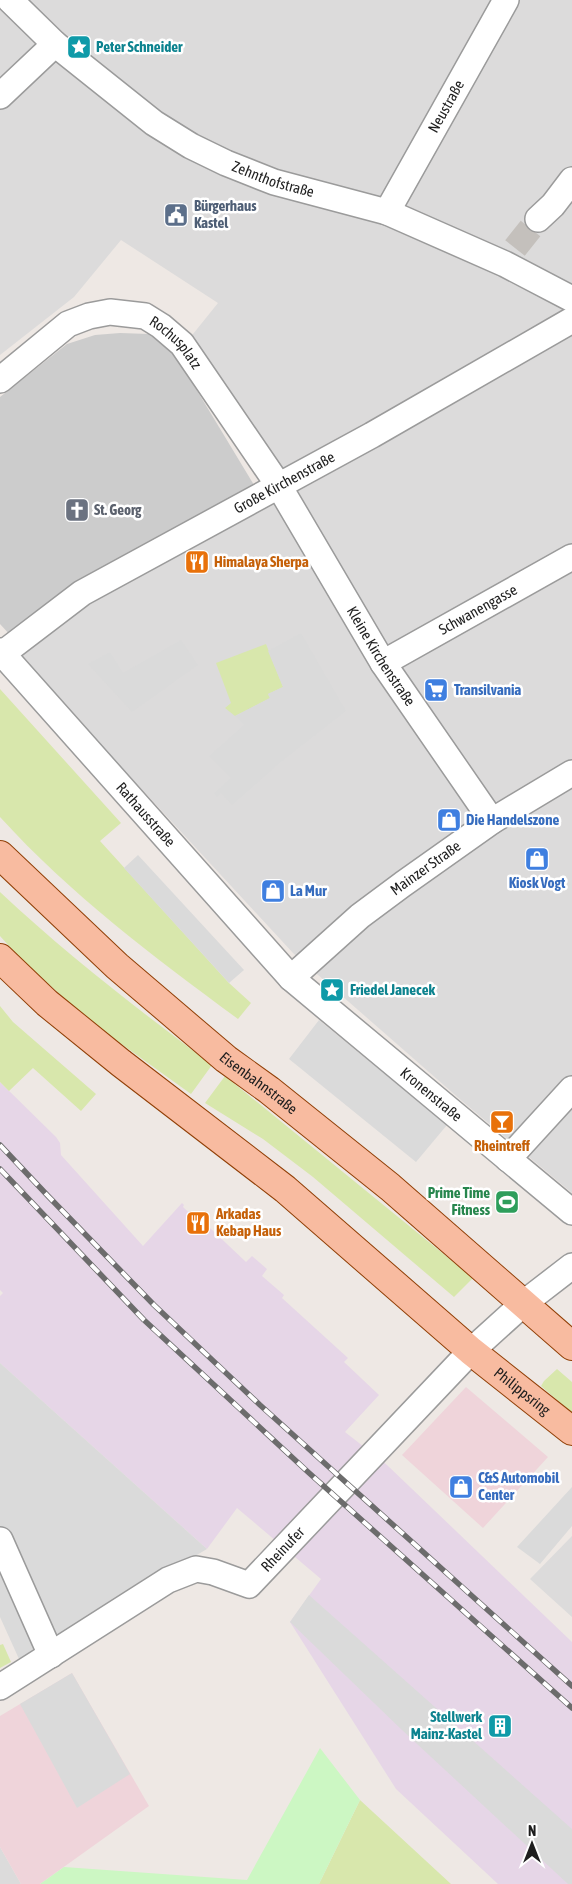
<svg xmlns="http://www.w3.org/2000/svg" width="572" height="1884" viewBox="0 0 572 1884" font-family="'Asap Condensed',sans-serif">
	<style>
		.residential { fill: #dcdbdb }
		.commercial { fill: #efd4da }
		.industrial { fill: #e6d6e7 }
		.religious { fill: #ccc }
		.grass { fill: #d8e7ac }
		.park { fill: #ccf7c3 }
		.parking { fill: #dadada }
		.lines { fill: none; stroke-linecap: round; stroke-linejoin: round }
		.street-tunnel { stroke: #c4c0bc; stroke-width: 25; stroke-dasharray: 25 12; stroke-linecap: butt }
		.street-casing { stroke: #9b9b9b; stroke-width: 28 }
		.primary-casing { stroke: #913f06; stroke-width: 30 }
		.street { stroke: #fff; stroke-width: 25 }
		.primary { stroke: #f8bba0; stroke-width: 28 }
		.rail-casing { stroke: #6c6c6c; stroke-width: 5.5 }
		.rail { stroke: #fff; stroke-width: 4; stroke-dasharray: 11; stroke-linecap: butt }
		.labels { text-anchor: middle; stroke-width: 5; stroke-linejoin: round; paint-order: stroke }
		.culture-label { font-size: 15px; font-weight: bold; fill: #0d838f; stroke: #fff; text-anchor: start }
		.street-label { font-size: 15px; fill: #1e1e1e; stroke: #fff }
		.service-label { font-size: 15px; font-weight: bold; fill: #4e5e75; stroke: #fff; text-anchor: start }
		.worship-label { font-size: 15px; font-weight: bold; fill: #5b616d; stroke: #fff; text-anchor: start }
		.food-label { font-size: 15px; font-weight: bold; fill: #c56008; stroke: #fff; text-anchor: start }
		.shop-label { font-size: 15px; font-weight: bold; fill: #366cbe; stroke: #fff; text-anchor: start }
		.leisure-label { font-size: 15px; font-weight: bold; fill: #27864d; stroke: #fff; text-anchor: end }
	</style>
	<rect width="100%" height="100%" fill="#eee8e4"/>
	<path class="residential" d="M0,0h572v1193l-110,-92 -169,-148 -278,-301 59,-42 219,-123 -104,-148 29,-36 -97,-63 -47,57 -74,58z
		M572,1536v81l-42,-38z
		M0,1847l21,37h-21z"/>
	<path class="commercial" d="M466,1387l82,70 -65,71 -81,-73z
		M72,1673l77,133 -109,78h-19l-21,-37v-131z"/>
	<path class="industrial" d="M0,1082l56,55 4,6 1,12 82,91 39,-43 2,2 -1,2 24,23 2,-3 37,35 6,-6 15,13 -5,7 22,19 -2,3 66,60 -4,4 35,33 -34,37 42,33 185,177v242h-74l-102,-95 -106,-167 31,-43 -84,-71 -30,41 -207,-186v-67l3,-3 -3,-3z"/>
	<path class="religious" d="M120,333l29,1 24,20 14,20 67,111 -172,94 -70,58 -12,-13v-227l67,-53 28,-9z"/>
	<path class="grass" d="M266,644l17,43 -15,7 2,4 -35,18 -10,-8 6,-5 -15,-40z
		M0,689l121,134 -21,18 129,142 22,20 -13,16c-84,-62 -167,-124 -238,-202z
		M0,892c67,63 139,118 212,173l-21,29 -89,-64 -37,-31 -46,-42 -19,-21z
		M0,1006l13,16 83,72 -15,17 -48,-43 -24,23 -9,-9z
		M225,1076l248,202 -19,19 -141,-120 -50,-38 -58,-36z
		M557,1369l15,13v31l-31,-27 3,-5z
		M3,1644l8,18 -11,6v-23z
		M360,1800l91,84h-132z"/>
	<path class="park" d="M320,1748l40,52 -41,84h-279l24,-17 183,13z"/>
	<path class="parking" d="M301,633l45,78 -64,50 -50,44 -11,-12 -4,4 -3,-4 17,-15 -22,-22 35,-31 -9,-9 35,-18 -2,-4 15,-7 -15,-36z
		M181,640l17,25 -66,47 -44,-48 22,-12 13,21z
		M138,855l106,115 -15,13 -105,-115z
		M319,1020l128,105 -31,37 -127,-103z
		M0,1363l207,186 -188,110 -19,-42z
		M572,1487v39l-32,38 -23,-17z
		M309,1595l263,234v55h-4l-166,-154 -112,-108z
		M72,1673l58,101 -53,34 -57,-104z"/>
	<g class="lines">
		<path class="street-tunnel" d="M515,248l23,-29"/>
		<defs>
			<g id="street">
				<path id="s1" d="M10,0l45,44 99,79 37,23 35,17 48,19 113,30 118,52 67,35"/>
				<path d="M0,96l55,-52"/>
				<path id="s2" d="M387,212l119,-212"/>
				<path d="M538,219l15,-14 19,-25"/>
				<path id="s3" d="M0,380l68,-56 21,-8 21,-4 35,4 16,10 21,18 97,142 104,177 109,158"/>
				<path id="s4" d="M0,651l291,327 281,234"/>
				<path id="s5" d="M2,654l80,-61 290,-158 200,-115"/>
				<path id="s6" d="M383,663l189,-106"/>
				<path id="s7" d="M291,978l69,-62 43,-32 89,-63 80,-48"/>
				<path d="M508,1159l64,-70"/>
				<path d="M0,1540l51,115"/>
				<path id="s8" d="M0,1687l168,-107 28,-11 17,3 36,13 222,-234 53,-48 48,-37"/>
			</g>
			<g id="primary">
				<path id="s9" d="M0,855l117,111 109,93 43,31 121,97 182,159"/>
				<path id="s10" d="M0,958l47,45 74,60 164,126 186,162 101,80"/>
			</g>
		</defs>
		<use href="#street" class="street-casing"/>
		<use href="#primary" class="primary-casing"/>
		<use href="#street" class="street"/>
		<use href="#primary" class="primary"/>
		<defs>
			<path id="rail" d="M0,1145l48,51 106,109 106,100 312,281
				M0,1169l144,151 164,152 264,236"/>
		</defs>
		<use href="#rail" class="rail-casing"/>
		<use href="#rail" class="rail"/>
	</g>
	<defs>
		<symbol id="sight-square" viewBox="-11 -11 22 22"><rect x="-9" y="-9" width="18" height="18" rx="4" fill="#0f9aa8" stroke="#fff"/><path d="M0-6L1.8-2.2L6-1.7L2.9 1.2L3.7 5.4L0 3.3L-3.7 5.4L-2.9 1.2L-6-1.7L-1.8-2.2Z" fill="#fff"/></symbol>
		<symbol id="civic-square" viewBox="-11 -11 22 22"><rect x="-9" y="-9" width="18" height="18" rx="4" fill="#5c6f8a" stroke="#fff"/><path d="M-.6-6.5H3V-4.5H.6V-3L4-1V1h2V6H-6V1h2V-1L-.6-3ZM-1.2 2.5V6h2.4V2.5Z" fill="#fff"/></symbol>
		<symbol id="church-square" viewBox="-11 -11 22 22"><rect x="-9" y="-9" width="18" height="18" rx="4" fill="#6b7280" stroke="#fff"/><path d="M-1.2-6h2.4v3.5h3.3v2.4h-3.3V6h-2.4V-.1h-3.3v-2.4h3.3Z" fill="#fff"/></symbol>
		<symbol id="restaurant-square" viewBox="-11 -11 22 22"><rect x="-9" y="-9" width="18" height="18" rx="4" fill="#e8710a" stroke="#fff"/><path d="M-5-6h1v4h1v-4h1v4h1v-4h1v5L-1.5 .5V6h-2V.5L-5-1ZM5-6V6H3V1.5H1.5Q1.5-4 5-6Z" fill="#fff"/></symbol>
		<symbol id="supermarket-square" viewBox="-11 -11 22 22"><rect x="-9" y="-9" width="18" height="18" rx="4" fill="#3f7fe0" stroke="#fff"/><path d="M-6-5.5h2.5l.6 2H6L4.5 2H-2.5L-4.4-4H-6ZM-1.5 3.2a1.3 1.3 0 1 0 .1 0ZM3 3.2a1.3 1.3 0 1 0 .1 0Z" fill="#fff"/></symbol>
		<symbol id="shop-square" viewBox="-11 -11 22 22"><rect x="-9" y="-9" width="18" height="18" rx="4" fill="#3f7fe0" stroke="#fff"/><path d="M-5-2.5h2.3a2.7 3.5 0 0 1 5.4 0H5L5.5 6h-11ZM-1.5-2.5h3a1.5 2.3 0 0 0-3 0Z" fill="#fff"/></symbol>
		<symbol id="bar-square" viewBox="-11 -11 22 22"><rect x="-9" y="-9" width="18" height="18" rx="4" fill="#e8710a" stroke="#fff"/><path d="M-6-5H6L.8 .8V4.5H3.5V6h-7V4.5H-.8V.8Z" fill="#fff"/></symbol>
		<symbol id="stadium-square" viewBox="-11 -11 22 22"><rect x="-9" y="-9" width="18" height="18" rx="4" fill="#2e9e5b" stroke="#fff"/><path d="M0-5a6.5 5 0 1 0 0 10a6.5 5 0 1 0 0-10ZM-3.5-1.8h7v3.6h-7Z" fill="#fff"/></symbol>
		<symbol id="building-square" viewBox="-11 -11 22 22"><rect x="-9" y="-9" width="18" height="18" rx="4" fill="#0f9aa8" stroke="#fff"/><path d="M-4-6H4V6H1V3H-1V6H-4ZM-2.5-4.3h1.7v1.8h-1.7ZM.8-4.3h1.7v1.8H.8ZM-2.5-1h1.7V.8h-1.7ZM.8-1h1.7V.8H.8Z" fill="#fff"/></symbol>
	</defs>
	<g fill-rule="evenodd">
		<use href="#sight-square" x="65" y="33" width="28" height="28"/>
		<use href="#civic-square" x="162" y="201" width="28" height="28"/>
		<use href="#church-square" x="63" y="496" width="28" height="28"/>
		<use href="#restaurant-square" x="183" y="548" width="28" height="28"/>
		<use href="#supermarket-square" x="422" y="676" width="28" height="28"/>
		<use href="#shop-square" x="435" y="806" width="28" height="28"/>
		<use href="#shop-square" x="523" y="845" width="28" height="28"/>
		<use href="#shop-square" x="259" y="877" width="28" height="28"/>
		<use href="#sight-square" x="318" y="976" width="28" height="28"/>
		<use href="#bar-square" x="488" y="1108" width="28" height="28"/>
		<use href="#stadium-square" x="493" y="1188" width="28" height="28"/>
		<use href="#restaurant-square" x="184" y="1209" width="28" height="28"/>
		<use href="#shop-square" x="447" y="1473" width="28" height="28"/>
		<use href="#building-square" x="486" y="1712" width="28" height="28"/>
	</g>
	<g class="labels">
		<g class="culture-label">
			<text x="96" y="52">Peter Schneider</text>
			<text x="350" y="995">Friedel Janecek</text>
			<text x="482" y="1722" text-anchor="end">Stellwerk<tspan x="482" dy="17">Mainz-Kastel</tspan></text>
		</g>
		<g class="street-label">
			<text dy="5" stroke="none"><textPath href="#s2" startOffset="121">Neustraße</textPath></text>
			<text dy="5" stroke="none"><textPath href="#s1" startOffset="322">Zehnthofstraße</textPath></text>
			<text dy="5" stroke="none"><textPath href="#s3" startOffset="208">Rochusplatz</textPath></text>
			<text dy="5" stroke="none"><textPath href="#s5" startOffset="331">Große Kirchenstraße</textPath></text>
			<text dy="5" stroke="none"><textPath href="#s6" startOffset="109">Schwanengasse</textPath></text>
			<text dy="5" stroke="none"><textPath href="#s3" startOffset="584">Kleine Kirchenstraße</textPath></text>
			<text dy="5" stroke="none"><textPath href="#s4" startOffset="219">Rathausstraße</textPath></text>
			<text dy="5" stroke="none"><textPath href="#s7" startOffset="174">Mainzer Straße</textPath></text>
			<text dy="5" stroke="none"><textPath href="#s9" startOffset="345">Eisenbahnstraße</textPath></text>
			<text dy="5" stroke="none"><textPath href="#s4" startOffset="620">Kronenstraße</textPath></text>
			<text dy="5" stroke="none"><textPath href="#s10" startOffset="679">Philippsring</textPath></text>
			<text dy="5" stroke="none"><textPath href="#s8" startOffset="334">Rheinufer</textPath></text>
		</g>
		<g class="service-label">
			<text x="194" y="211">Bürgerhaus<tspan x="194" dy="17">Kastel</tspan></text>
		</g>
		<g class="worship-label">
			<text x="94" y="515">St. Georg</text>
		</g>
		<g class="food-label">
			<text x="214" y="567">Himalaya Sherpa</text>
			<text x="502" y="1151" text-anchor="middle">Rheintreff</text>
			<text x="216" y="1219">Arkadas<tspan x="216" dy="17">Kebap Haus</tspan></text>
		</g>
		<g class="shop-label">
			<text x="454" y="695">Transilvania</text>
			<text x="466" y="825">Die Handelszone</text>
			<text x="537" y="888" text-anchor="middle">Kiosk Vogt</text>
			<text x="290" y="896">La Mur</text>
			<text x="478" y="1483">C&amp;S Automobil<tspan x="478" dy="17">Center</tspan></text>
		</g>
		<g class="leisure-label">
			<text x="490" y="1198">Prime Time<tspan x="490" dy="17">Fitness</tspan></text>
		</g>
	</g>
	<g transform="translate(532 1844)" stroke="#ffffff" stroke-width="4" paint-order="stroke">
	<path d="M0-4L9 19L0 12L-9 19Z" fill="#1e1e1e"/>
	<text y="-8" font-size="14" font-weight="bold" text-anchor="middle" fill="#1e1e1e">N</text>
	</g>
</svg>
